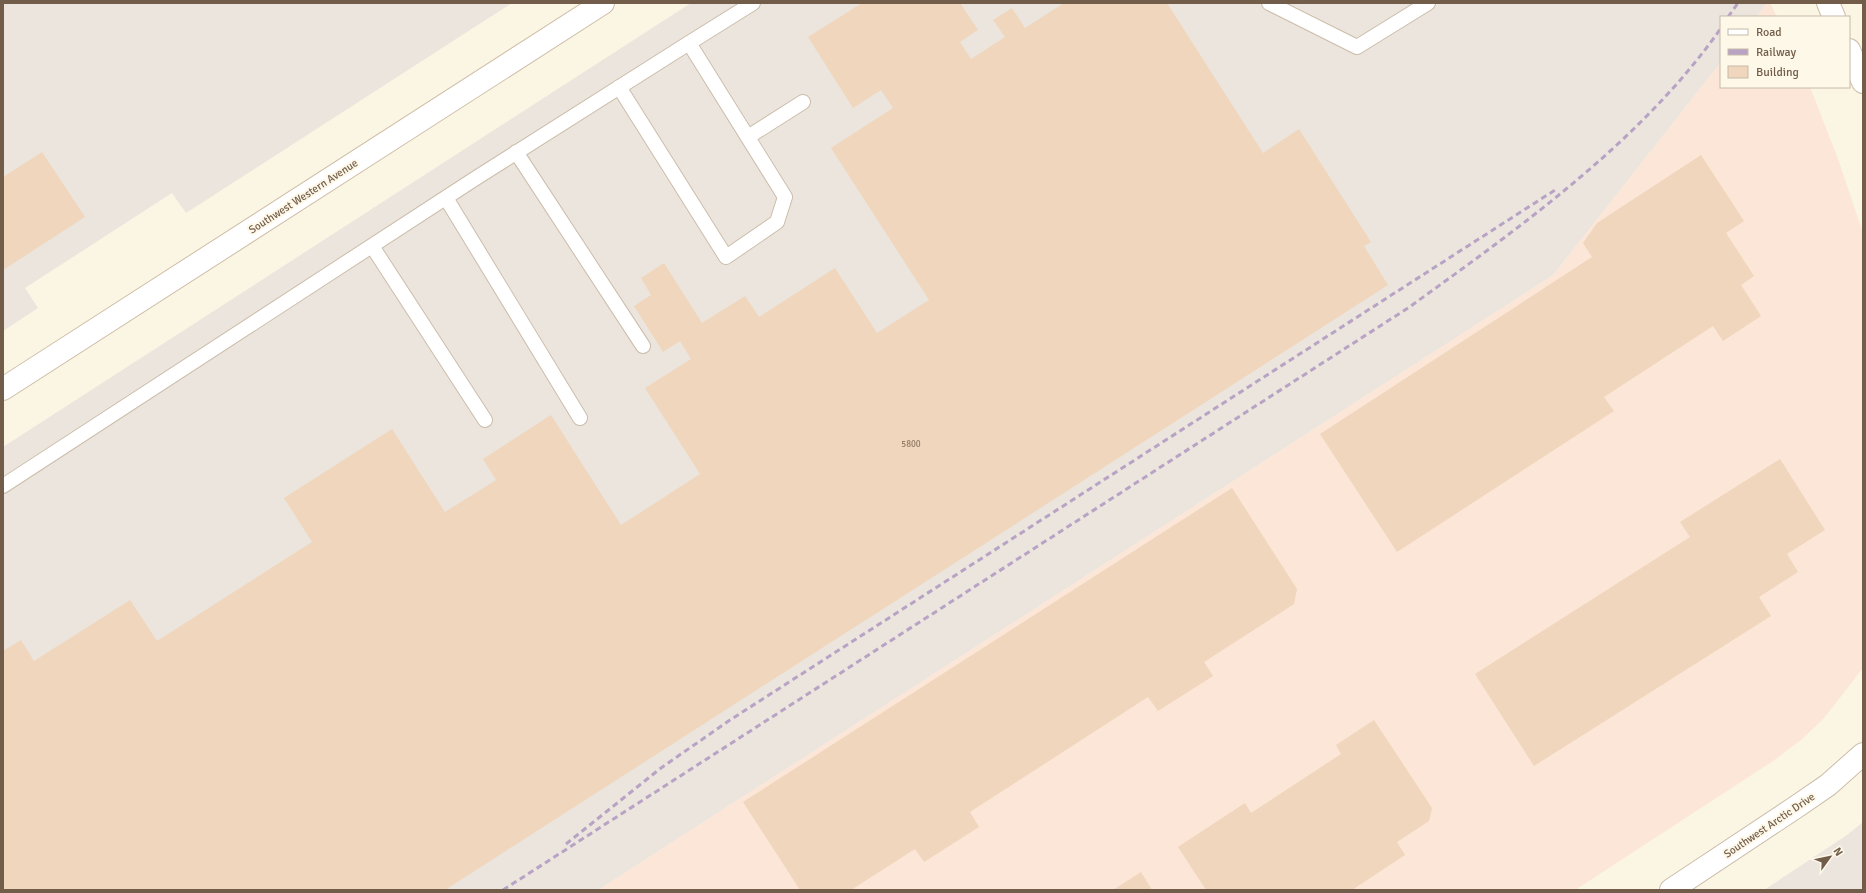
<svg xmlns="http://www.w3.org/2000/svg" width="1866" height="893" viewBox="0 0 1866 893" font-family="Signika,sans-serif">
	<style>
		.commercial { fill: #fbe6d7 }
		.industrial { fill: #ebe5de }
		.building { fill: #f0d6bc }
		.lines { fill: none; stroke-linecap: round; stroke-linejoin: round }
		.service-casing { stroke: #ccbdaa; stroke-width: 16 }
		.tertiary-casing { stroke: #ccbdaa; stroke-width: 24 }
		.secondary-casing { stroke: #cfbea8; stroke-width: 24 }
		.service { stroke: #fff; stroke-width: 14 }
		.tertiary { stroke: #fff; stroke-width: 22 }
		.secondary { stroke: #fff; stroke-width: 22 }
		.rail { stroke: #b8a3c4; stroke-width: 3; stroke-dasharray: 6 4; stroke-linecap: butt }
		.labels { text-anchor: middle; stroke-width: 4; stroke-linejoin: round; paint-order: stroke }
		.number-label { font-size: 9px; fill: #927b66 }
		.street-label { font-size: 11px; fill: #725d4a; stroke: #fef8e9 }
	</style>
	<rect width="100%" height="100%" fill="#fbf5e3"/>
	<path class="commercial" d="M1767,3h3l7,14h-21z
		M1721,62v25h89l28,72 25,74v435l-39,50 -23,22 -28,21 -198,129h-977l955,-615z"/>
	<path class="industrial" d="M3,3h509l-326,210 -14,-20 -147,95 13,20 -35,23z
		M691,3h1076l-11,14h-35v45l-168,213 -955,615h-595v-443z
		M1863,822v68h-99l83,-55z"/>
	<path class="building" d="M862,3h98l18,27 -18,12 11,17 34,-22 -12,-17 19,-12 13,20 39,-25h103l96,150 36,-24 72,113 -7,4 24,39 -943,605h-442v-239l18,-11 13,21 96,-61 27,41 155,-99 -28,-44 108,-69 53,83 51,-32 -13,-21 68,-44 70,110 79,-51 -55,-86 46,-29 -11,-18 -17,11 -29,-46 17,-11 -10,-17 23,-15 38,60 43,-27 14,21 76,-49 42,65 52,-33 -98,-152 62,-40 -12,-18 -28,18 -45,-71z
		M42,152l43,65 -82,53v-93z
		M1701,155l43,66 -18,12 28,43 -13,9 20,31 -38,25 -10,-15 -109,71 10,14 -217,141 -77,-118 272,-177 -9,-14 14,-20z
		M1780,459l45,71 -38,24 11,18 -39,25 12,19 -237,150 -59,-92 215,-137 -10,-15z
		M1232,488l65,101 -3,15 -90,58 9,14 -55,35 -10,-14 -178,115 9,15 -55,35 -9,-13 -64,41h-51l-57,-88z
		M1374,720l58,88 -3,13 -32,21 8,13 -53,35h-146l-28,-43 67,-44 6,10 90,-59 -5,-9z
		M1141,872l11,18h-39z"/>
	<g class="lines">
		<defs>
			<path id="service" d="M1269,3l88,44 71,-44
				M689,43l64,-40
				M748,137l55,-35
				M516,152l127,194
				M446,198l134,220
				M372,246l113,174
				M3,486l473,-308c71,-45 142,-90 213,-135l96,154 -8,25 -51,35 -107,-170"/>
			<path id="tertiary" d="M1828,3l6,14
				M1849,50l14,32
				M1671,890l125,-83 32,-22 35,-31"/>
			<path id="secondary" d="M3,389l600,-386"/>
		</defs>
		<use href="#service" class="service-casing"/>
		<use href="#tertiary" class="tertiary-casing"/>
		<use href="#secondary" class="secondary-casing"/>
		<use href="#service" class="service"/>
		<use href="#tertiary" class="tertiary"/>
		<use href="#secondary" class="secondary"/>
		<path class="rail" d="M1728,17l10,-14
			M566,844l95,-76 69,-48 825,-530
			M503,890l905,-582c111,-80 234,-167 313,-280"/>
	</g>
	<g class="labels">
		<g class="number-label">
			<text x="911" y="447">5800</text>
		</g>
		<g class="street-label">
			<text transform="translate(303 196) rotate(-33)" y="4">Southwest Western Avenue</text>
			<text transform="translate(1769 825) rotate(-34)" y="4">Southwest Arctic Drive</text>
		</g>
	</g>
	<rect width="1866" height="893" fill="none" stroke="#725d4a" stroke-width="8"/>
	<rect x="1720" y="16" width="130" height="72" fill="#fef8e9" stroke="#c6baa9"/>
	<rect x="1728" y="29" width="20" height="6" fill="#ffffff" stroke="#c6baa9"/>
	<text x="1756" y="36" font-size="12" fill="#725d4a">Road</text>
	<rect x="1728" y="49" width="20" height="6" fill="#b8a3c4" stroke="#c6baa9"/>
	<text x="1756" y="56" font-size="12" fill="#725d4a">Railway</text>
	<rect x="1728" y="66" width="20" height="12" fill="#f0d6bc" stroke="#c6baa9"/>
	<text x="1756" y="76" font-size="12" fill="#725d4a">Building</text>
	<g transform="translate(1830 857) rotate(57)" stroke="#fef8e9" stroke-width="3" paint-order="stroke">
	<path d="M0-3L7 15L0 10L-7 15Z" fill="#725d4a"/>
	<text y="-6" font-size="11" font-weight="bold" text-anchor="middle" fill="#725d4a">N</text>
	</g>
</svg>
